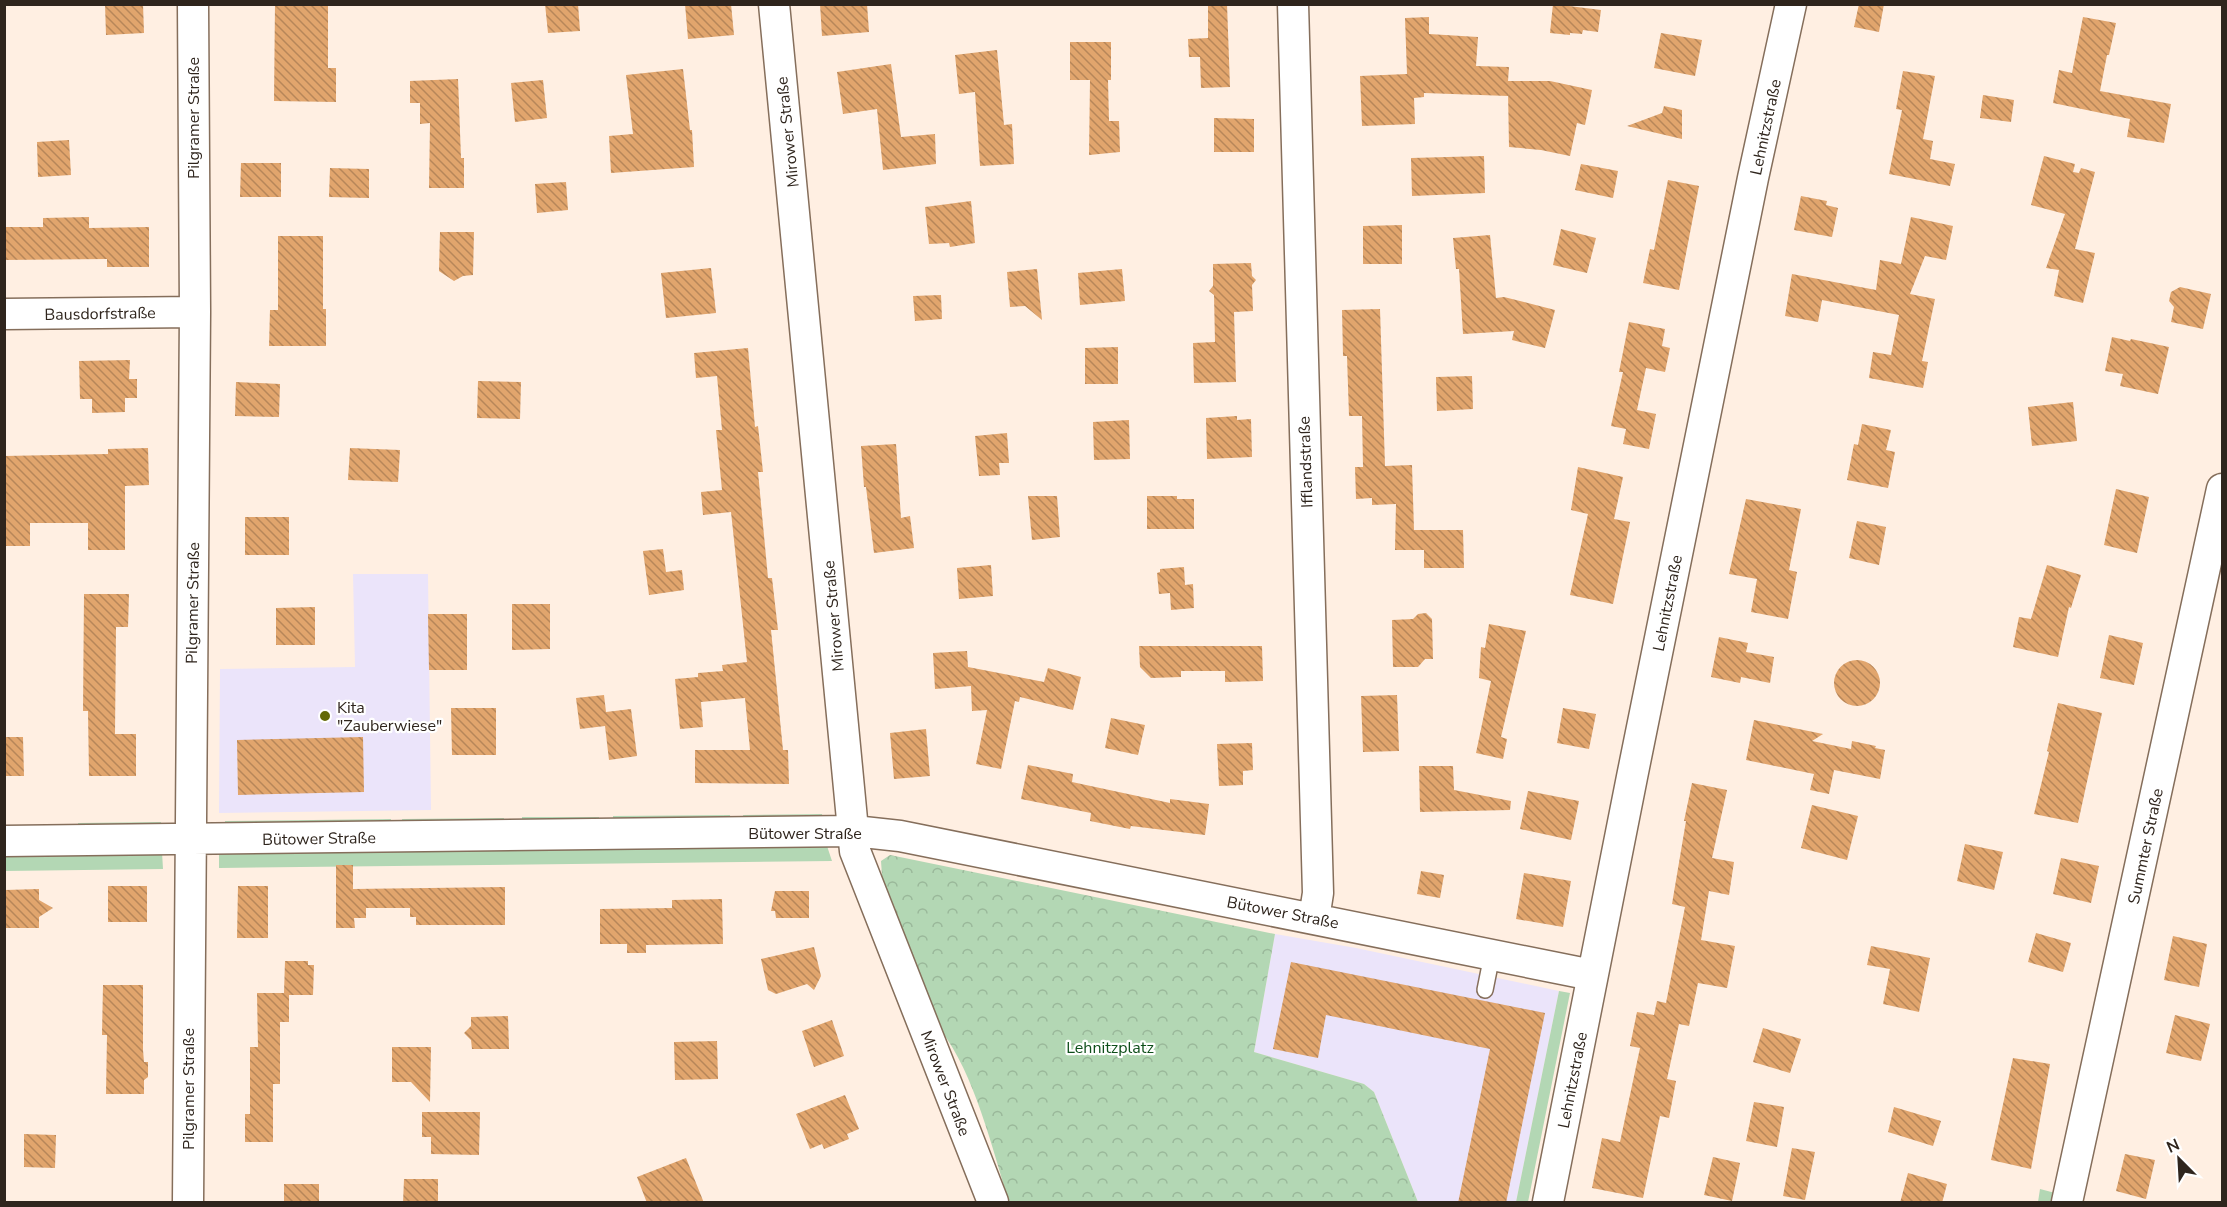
<svg xmlns="http://www.w3.org/2000/svg" width="2227" height="1207" viewBox="0 0 2227 1207" font-family="'Nunito Sans',sans-serif">
	<style>
		.education { fill: #ebe4fa }
		.grass { fill: #b3d7b4 }
		.park { fill: url(#park-crowns) }
		.building { fill: url(#building-back-hatch) }
		.lines { fill: none; stroke-linecap: round; stroke-linejoin: round }
		.lane-casing { stroke: #856e5b; stroke-width: 18 }
		.street-casing { stroke: #856e5b; stroke-width: 33 }
		.lane { stroke: #fff; stroke-width: 15 }
		.street { stroke: #fff; stroke-width: 30 }
		.poi-dot { fill: #626807; stroke: #fff; stroke-width: 2 }
		.labels { text-anchor: middle; stroke-width: 4.5; stroke-linejoin: round; paint-order: stroke }
		.street-label { font-size: 16px; fill: #2f251d; stroke: #fff }
		.poi-label { font-size: 16px; fill: #2f251d; stroke: #fff; text-anchor: start }
		.park-label { font-size: 16px; fill: #0d4e19; stroke: #fff }
	</style>
	<defs>
		<pattern id="park-crowns" width="20" height="18" patternUnits="userSpaceOnUse" patternTransform="scale(1.5)"><rect width="20" height="18" fill="#b3d7b4"/><path d="M2 6a3 3 0 1 1 6 0M12 15a3 3 0 1 1 6 0" fill="none" stroke="#9ab89a"/></pattern>
		<pattern id="building-back-hatch" width="6" height="6" patternUnits="userSpaceOnUse" patternTransform="scale(1.5)"><rect width="6" height="6" fill="#e1a56d"/><path d="M-1 5l2 2M0 0l6 6M5-1l2 2" fill="none" stroke="#b78659"/></pattern>
	</defs>
	<rect width="100%" height="100%" fill="#ffefe2"/>
	<path class="education" d="M353,574h75l3,236 -212,3 1,-144 135,-2z
		M1275,934l81,14 203,43 -43,211h-98l-44,-110 -10,-8 -110,-32z"/>
	<path class="grass" d="M822,814l1,8 -79,2 -1,-9z
		M730,815l1,9 -118,2v-10z
		M522,817h77v9l-77,1z
		M504,818v9l-101,1 -1,-9z
		M391,819l-1,9 -165,2v-9z
		M161,822l1,9 -83,2 -1,-10z
		M826,843l6,18 -613,7v-15z
		M162,852l1,17 -158,2 -1,-18z
		M1559,991l11,2 -42,209h-12z
		M2040,1189l19,5 -2,8h-19z"/>
	<path class="park" d="M890,855l385,79 -21,118 110,32 10,8 44,110h-409c-16,-51 -35,-130 -68,-171l-58,-141 -2,-29z"/>
	<path class="building" d="M105,4h38l1,29 -38,2z
		M275,4h53v64h8v34l-62,-1z
		M545,4h33l2,27 -32,2z
		M685,4h46l3,31 -46,4z
		M820,4h47l2,28 -47,4z
		M1208,4h19l3,83 -29,1 -1,-31h-11l-1,-18 20,-1z
		M1553,4l48,6 -3,22 -15,-2 -1,4 -12,-1v2l-20,-2z
		M1859,4h25l-5,28 -25,-5z
		M1429,17v17l49,3 -2,29 33,1 -1,14h42l42,9 -7,35 -8,-2 -7,33 -29,-6 -32,-3 -1,-57v6l-84,-3v4l-10,1 1,26 -53,2 -2,-50 47,-2 -2,-56z
		M2083,17l33,6 -7,32h-2l-7,36 71,13 -7,39 -37,-6 3,-18 -77,-16 6,-33 13,3z
		M1661,33l41,7 -7,36 -41,-8z
		M1070,42h41v38h-3l1,41h10l1,31 -31,3 1,-75h-20z
		M997,50l7,75 8,-1 2,40 -34,2 -5,-74 -16,2 -4,-39z
		M891,64l10,73 34,-3 1,30 -53,6 -6,-61 -34,5 -6,-42z
		M683,69l7,61h2l2,37 -83,6 -2,-37 24,-2 -7,-59z
		M1903,71l32,5 -12,63 10,2 -3,18 25,5 -5,22 -61,-12 13,-64 -6,-1z
		M458,79l3,79h3v30h-35l1,-65 -10,1v-21h-10v-22z
		M543,80l4,38 -32,4 -4,-39z
		M1983,95l31,5 -3,22 -31,-4z
		M1664,106l18,4v29l-55,-13 35,-13z
		M1214,118l40,1v33h-40z
		M69,140l2,35 -33,2 -1,-35z
		M1484,156l1,37 -73,3 -1,-38z
		M2044,156l31,8 -2,8 6,1 2,-5 14,4 -20,77 20,4 -12,50 -29,-7 5,-26 -13,-2 19,-54 -34,-9z
		M241,163h40v34h-41z
		M1581,164l37,7 -5,27 -38,-8z
		M330,168l39,1v29l-40,-1z
		M1668,180l31,6 -20,104 -36,-7 7,-34 4,1z
		M566,182l2,28 -31,3 -2,-29z
		M1801,196l26,5 -1,4 12,3 -6,29 -38,-7z
		M971,201l4,42 -25,4 -1,-4 -20,1 -4,-37z
		M89,217v11l60,-1v40h-42v-8l-103,1v-33h39v-9z
		M1911,217l42,9 -7,34 -21,-4 -15,38 25,5 -13,62 6,1 -5,26 -54,-10 4,-26 18,3 8,-40 -77,-15 -4,22 -33,-6 7,-42 84,16 4,-30 21,4z
		M1402,225v39h-39v-38z
		M1561,229l35,9 -9,35 -34,-8z
		M440,232h34l-1,43 -10,1 -9,5 -15,-10z
		M1490,235l6,63 8,-1 51,13 -10,38 -33,-8 2,-9 -51,3 -4,-65h-3l-3,-31z
		M278,236h45v73h3v37h-57l1,-36h8z
		M1251,263l1,13 4,4 -4,5 1,26 -19,1 2,70 -42,1 -1,-40 22,-1 -1,-47 -5,-4 4,-5v-22z
		M711,268l5,45 -50,5 -5,-45z
		M1037,269l5,51 -17,-14 -15,1 -3,-35z
		M1122,269l3,32 -45,4 -2,-32z
		M2180,287l31,7 -8,35 -32,-7 3,-15 -5,-6 2,-9z
		M941,295l1,24 -27,2 -2,-25z
		M1380,309l5,157 27,-1 2,65h49l1,38h-40v-18h-29l1,-46 -24,1v-7l-16,1 -1,-32h8l-1,-51h-13l-2,-60h-4l-1,-46z
		M1629,322l36,7 -3,17 8,2 -5,24 -19,-4 -9,42 19,4 -7,35 -26,-5 3,-15 -15,-3 12,-54h-4z
		M2112,337l18,4 1,-2 38,8 -11,47 -38,-8 3,-12 -18,-3z
		M1118,347v37h-33v-36z
		M748,348l7,79 3,-1 5,46h-5l10,106h4l6,52h-7l12,120h5l1,34 -94,-1v-33h55l-5,-52 -44,4 2,25 -23,2 -5,-50 23,-2v-4l25,-2 -1,-6 25,-3 -16,-150 -28,3 -2,-23 21,-2 -6,-60h6l-5,-54 -21,2 -2,-25z
		M130,360l-1,19h8v19h-12v14l-33,1v-14h-12l-1,-38z
		M1472,376l1,33 -36,2 -1,-34z
		M478,381l43,1 -1,37 -43,-1z
		M236,382l44,2 -1,33 -44,-1z
		M2073,402l4,39 -45,5 -4,-39z
		M1237,416v4l14,-1 1,38 -45,2 -1,-41z
		M1129,420l1,39 -36,1 -1,-38z
		M1862,424l29,6 -5,20 9,2 -7,36 -41,-8 7,-36 4,1z
		M1007,433l2,30h-10l1,12 -21,1 -4,-40z
		M896,444l5,74 9,-2 4,32 -40,5 -8,-66h-2l-3,-41z
		M148,448l1,37 -24,1v64h-37v-27h-58v23h-26v-90l104,-2v-5z
		M350,448l50,2 -2,32 -50,-2z
		M1578,467l45,10 -9,42 16,3 -17,82 -43,-9 18,-81 -17,-4z
		M2116,489l33,8 -12,56 -33,-8z
		M1028,496h29l3,41 -28,3z
		M1147,496h30v3h17v30h-47z
		M1746,499l55,10 -12,61 8,2 -9,47 -37,-7 6,-33 -28,-5z
		M245,517h44v38h-44z
		M1857,521l29,6 -7,38 -30,-7z
		M663,549l3,23 16,-2 2,20 -35,5 -6,-44z
		M991,565l2,31 -34,3 -2,-31z
		M2047,565l34,10 -10,33 -2,-1 -11,50 -45,-10 6,-30 12,2z
		M1184,567l1,18 8,-1 1,24 -23,2 -1,-17 -11,1 -2,-21 3,-1v-3z
		M84,594h45l-1,33h-12l-1,107h21v42h-47l-1,-65h-5z
		M512,604h38v45l-38,1z
		M315,607v38h-39v-37z
		M1426,613l6,6 1,40h-8l-7,8h-25l-1,-47 21,-1 5,-5z
		M428,614h39v56h-38z
		M1489,624l37,7 -25,106 6,2 -4,20 -27,-6 15,-72 -12,-3 2,-31 4,1z
		M2109,635l34,8 -9,42 -34,-7z
		M1719,637l29,6 -2,9 28,5 -4,26 -29,-6 -1,6 -29,-6z
		M1139,646h123l1,35 -38,1v-11h-44v6l-30,1 -11,-11z
		M967,651l1,16 76,15 4,-14 33,9 -8,33 -53,-13 -1,5 -4,-1 -14,68 -25,-5 11,-54 -15,1 -1,-25 -36,3 -2,-36z
		M1834 683a23 23 0 1 1 46 0a23 23 0 1 1-46 0Z
		M604,695l2,17 25,-3 6,47 -28,4 -4,-34 -25,3 -4,-31z
		M1397,695l2,56 -36,1 -2,-56z
		M2058,703l44,10 -24,110 -44,-9 15,-62 -2,-1z
		M451,708h45v47h-44z
		M1563,708l33,6 -7,35 -32,-6z
		M1111,718l34,7 -7,30 -33,-7z
		M1754,720l69,14 -11,7 39,8 1,-8 24,5 -1,2 10,2 -5,29 -46,-9 -5,24 -19,-4 4,-16 -68,-14z
		M926,729l4,47 -36,3 -4,-46z
		M4,737h19l1,39h-20z
		M363,737l1,55 -126,3 -1,-55z
		M1252,743l1,27 -10,1v14l-24,1 -2,-42z
		M1028,765l45,9 -1,8 98,21v-4l39,5 -4,31 -74,-9 -1,3 -40,-8 1,-8 -70,-14z
		M1419,766h34l1,24 57,11 -1,9 -90,2z
		M1692,783l35,7 -15,68 22,4 -5,33 -20,-4 -8,49 34,6 -8,42 -29,-5 -9,43 -10,-2 -12,55 9,2 -7,37 -9,-2 -17,82 -51,-10 10,-50 18,4 20,-94 -10,-2 7,-34 17,3 3,-14 9,2 19,-96 -13,-3 14,-83h-2z
		M1528,791l51,10 -8,39 -51,-11z
		M1812,805l46,11 -11,44 -46,-12z
		M1965,844l38,8 -9,38 -37,-9z
		M2061,858l38,8 -8,37 -38,-9z
		M336,865h17v24l152,-2v38h-89v-8h-6v-9h-44v10h-12l1,10h-19z
		M1421,871l23,4 -4,23 -23,-4z
		M1524,873l47,8 -8,46 -47,-8z
		M108,886h39v36h-39z
		M238,886h30v52h-31z
		M39,889v11l14,8 -14,9v11h-34v-38z
		M775,891h34v27h-33l-1,-7h-4z
		M722,899l1,45 -77,1v8h-19v-9h-27v-35l72,-1v-8z
		M2036,933l35,10 -8,29 -35,-10z
		M2173,936l34,8 -8,43 -35,-7z
		M1871,946l59,12 -11,54 -36,-8 7,-35 -23,-4z
		M814,947l7,29 -7,14 -7,-6 -31,10 -8,-4 -7,-31z
		M285,961h23v4h6l-1,30h-24v27h-9v62h-7v58h-28v-28h5v-67h8l-1,-54h27z
		M1291,962l254,51 -39,190h-48l32,-154 -164,-34 -8,43 -45,-9z
		M103,985h40v65l1,12h4v15l-4,3v14h-38l1,-59h-5z
		M2175,1015l35,9 -9,37 -35,-8z
		M508,1016l1,33h-37l-1,-9 -7,-7 7,-7v-9z
		M832,1020l12,36 -30,11 -12,-36z
		M1763,1028l38,11 -11,34 -37,-11z
		M717,1041l1,38 -43,1 -1,-38z
		M392,1047h39l-1,55 -19,-20h-19z
		M2013,1058l37,6 -19,105 -40,-9z
		M845,1095l14,34 -12,5 2,5 -25,10 -2,-5 -12,5 -14,-35z
		M1754,1102l30,5 -7,40 -31,-6z
		M1894,1107l47,14 -8,25 -45,-14z
		M422,1112h58l-1,43 -48,-1v-17h-9z
		M24,1134l32,1 -1,33 -31,-1z
		M1792,1148l23,4 -10,48 -22,-4z
		M2125,1154l30,6 -9,39 -30,-8z
		M1713,1157l27,6 -8,38 -28,-6z
		M686,1158l18,45h-57l-10,-26z
		M1908,1173l39,11 -5,19h-42z
		M404,1179h34v24h-35z
		M284,1184h35v19h-35z"/>
	<g class="lines">
		<defs>
			<path id="lane" d="M1485,990l7,-35"/>
			<path id="street" d="M774,4l81,847 138,351
				M1293,4l25,889 -4,26
				M4,314l191,-2
				M4,841l850,-10 46,5 692,139
				M188,1202l7,-890 -2,-308
				M1548,1202l84,-425 121,-599 38,-174
				M2067,1202l155,-713"/>
		</defs>
		<use href="#lane" class="lane-casing"/>
		<use href="#street" class="street-casing"/>
		<use href="#lane" class="lane"/>
		<use href="#street" class="street"/>
	</g>
	<circle class="poi-dot" cx="325" cy="716" r="6"/>
	<g class="labels">
		<g class="street-label">
			<text transform="translate(193 118) rotate(-90)" y="6">Pilgramer Straße</text>
			<text transform="translate(1765 127) rotate(-78)" y="6">Lehnitzstraße</text>
			<text transform="translate(787 132) rotate(-96)" y="6">Mirower Straße</text>
			<text transform="translate(100 313) rotate(-1)" y="6">Bausdorfstraße</text>
			<text transform="translate(1305 462) rotate(-92)" y="6">Ifflandstraße</text>
			<text transform="translate(192 603) rotate(-89)" y="6">Pilgramer Straße</text>
			<text transform="translate(1667 603) rotate(-79)" y="6">Lehnitzstraße</text>
			<text transform="translate(833 616) rotate(-95)" y="6">Mirower Straße</text>
			<text x="805" y="839">Bütower Straße</text>
			<text transform="translate(319 838) rotate(-1)" y="6">Bütower Straße</text>
			<text transform="translate(2145 846) rotate(-78)" y="6">Summter Straße</text>
			<text transform="translate(1283 912) rotate(11)" y="6">Bütower Straße</text>
			<text transform="translate(1572 1080) rotate(-79)" y="6">Lehnitzstraße</text>
			<text transform="translate(946 1083) rotate(69)" y="6">Mirower Straße</text>
			<text transform="translate(188 1089) rotate(-90)" y="6">Pilgramer Straße</text>
		</g>
		<g class="poi-label">
			<text x="337" y="713">Kita<tspan x="337" dy="18">"Zauberwiese"</tspan></text>
		</g>
		<g class="park-label">
			<text x="1110" y="1053">Lehnitzplatz</text>
		</g>
	</g>
	<rect width="2227" height="1207" fill="none" stroke="#2f251d" stroke-width="12"/>
	<g transform="translate(2179 1159) rotate(336)" stroke="#ffffff" stroke-width="4.5" paint-order="stroke">
	<path d="M0-4.5L10 22L0 15L-10 22Z" fill="#2f251d"/>
	<text y="-9" font-size="16" font-weight="bold" text-anchor="middle" fill="#2f251d">N</text>
	</g>
</svg>
